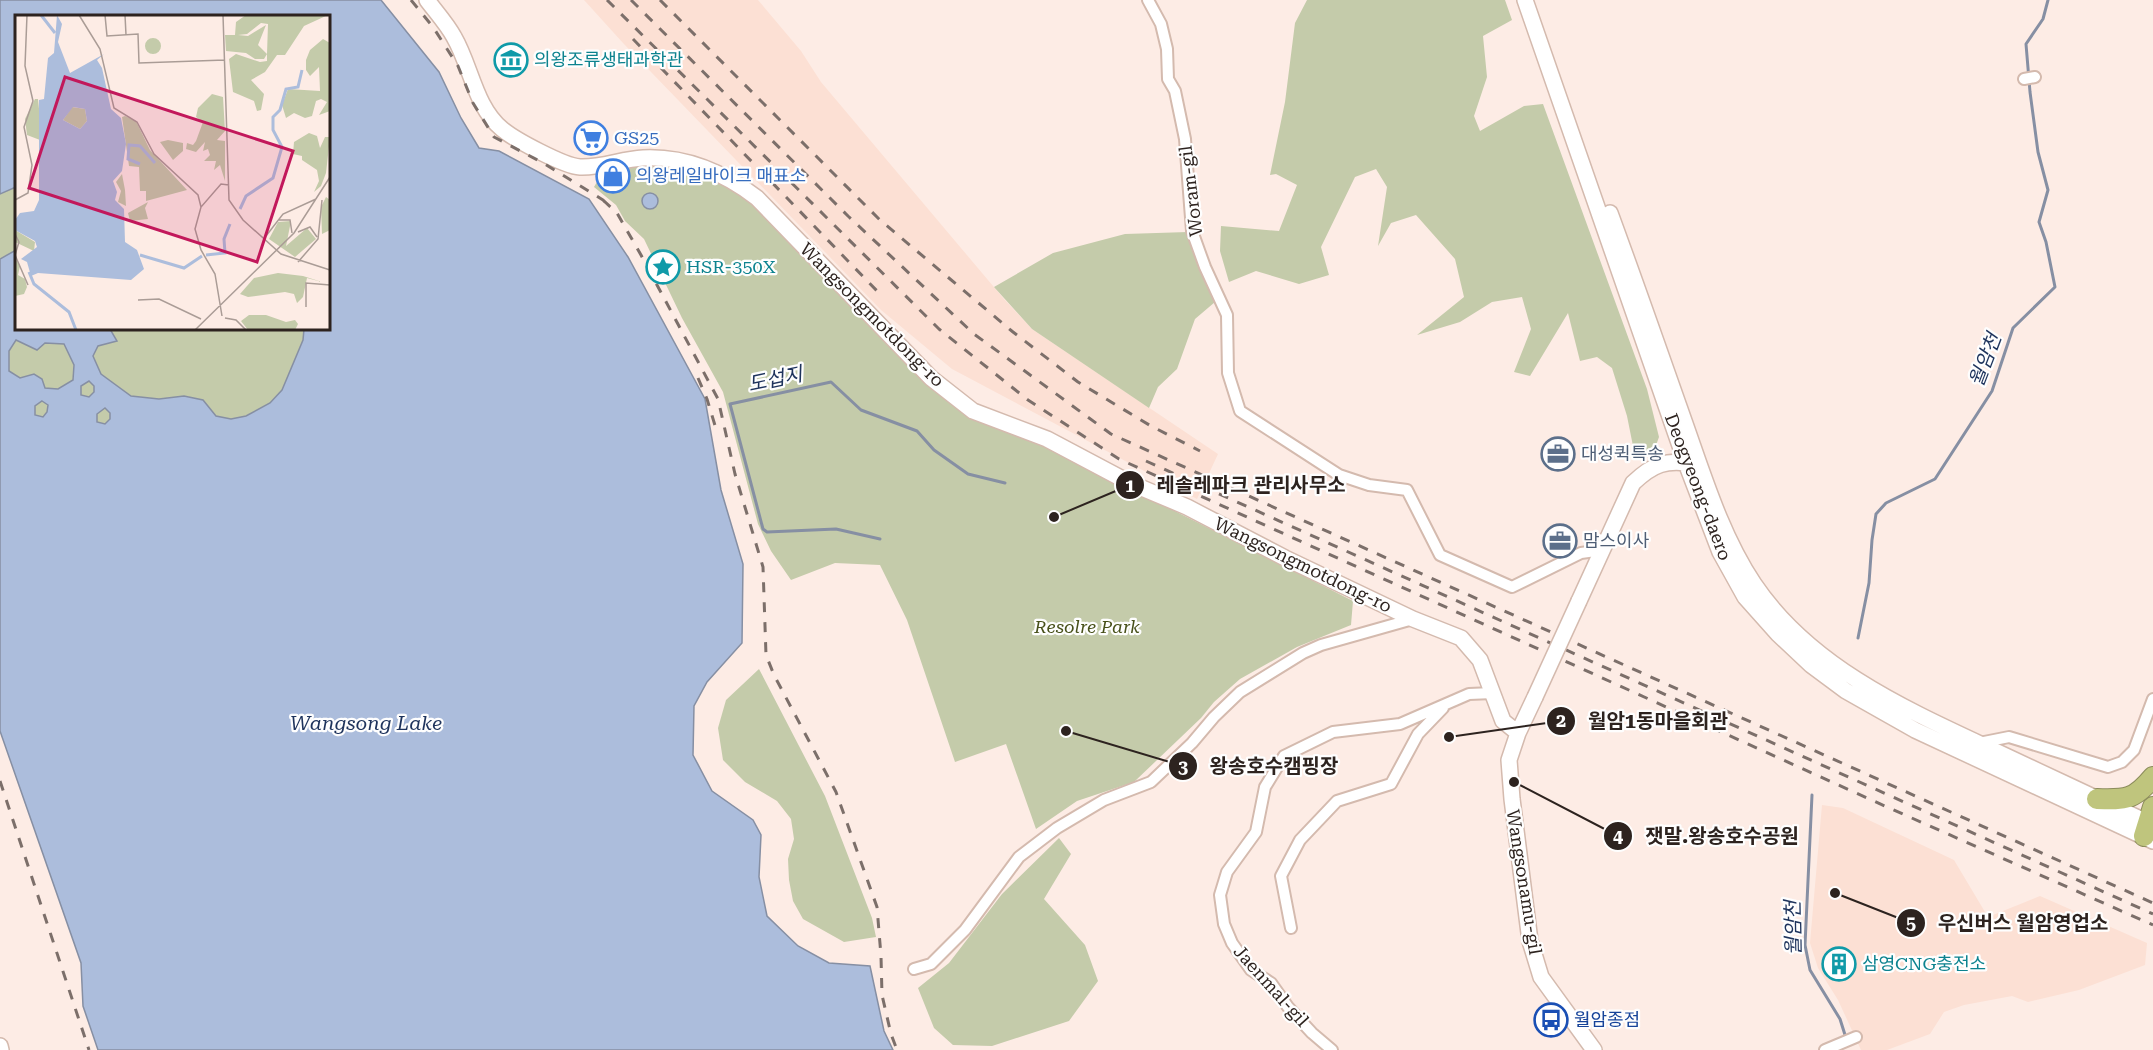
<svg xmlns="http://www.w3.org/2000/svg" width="2153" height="1050" viewBox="0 0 2153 1050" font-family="'Roboto Serif','Noto Sans KR',serif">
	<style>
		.built { fill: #fce0d4 }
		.green { fill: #c4cbaa }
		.water { fill: #acbddc; stroke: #868fa3; stroke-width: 1.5; fill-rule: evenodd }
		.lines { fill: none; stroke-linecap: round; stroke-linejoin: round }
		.stream { stroke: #868fa3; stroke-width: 3 }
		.street-casing { stroke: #d4baae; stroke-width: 14 }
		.secondary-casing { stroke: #d4baae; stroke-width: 18 }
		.highway-casing { stroke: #8c8c5c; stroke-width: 22 }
		.street { stroke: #fff; stroke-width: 10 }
		.secondary { stroke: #fff; stroke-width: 15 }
		.highway { stroke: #bfc57d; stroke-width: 20 }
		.rail { stroke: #7c6f6a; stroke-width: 3; stroke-dasharray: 10 10; stroke-linecap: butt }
		.secondary-bridge-casing { stroke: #d4baae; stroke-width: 18; stroke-linecap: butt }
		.secondary-bridge { stroke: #fff; stroke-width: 15 }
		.labels { text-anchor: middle; stroke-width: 4.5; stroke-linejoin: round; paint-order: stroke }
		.culture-label { font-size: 18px; fill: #0d838f; stroke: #fefefe; text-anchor: start }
		.shop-label { font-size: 18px; fill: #366cbe; stroke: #fefefe; text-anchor: start }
		.street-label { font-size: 18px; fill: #2d231f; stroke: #fefefe }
		.service-label { font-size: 18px; fill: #4e5e75; stroke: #fefefe; text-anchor: start }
		.park-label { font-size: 18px; font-style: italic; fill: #475019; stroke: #fefefe }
		.transit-label { font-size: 18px; fill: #164399; stroke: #fefefe; text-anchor: start }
		.water-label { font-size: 20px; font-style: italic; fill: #1e335c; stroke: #fefefe }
		.inset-river { fill: none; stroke: #acbddc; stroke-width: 3 }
		.inset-road { fill: none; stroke: #aa9c96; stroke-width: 1.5 }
		.view { fill: #c2185b; fill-opacity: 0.15; stroke: #c2185b; stroke-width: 3 }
		.inset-edge { fill: none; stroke: #2d231f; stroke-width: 3 }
		.leader { fill: none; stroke: #2d231f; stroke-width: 2 }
		.callout-dot { fill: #2d231f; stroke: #fefefe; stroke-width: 2 }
		.mark-label { font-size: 18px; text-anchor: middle; font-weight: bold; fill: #fff }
		.callout-label { font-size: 20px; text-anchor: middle; font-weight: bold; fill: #2d231f; stroke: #fefefe; stroke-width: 4.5; stroke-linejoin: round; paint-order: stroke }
	</style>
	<rect width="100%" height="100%" fill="#fdece5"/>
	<path class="built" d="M584,0h174l43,51 20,31 183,217 28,30 186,125 -21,45 -245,-130 -71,-59 -258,-267z
		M1822,805l21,3 111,52 34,57 52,-21 107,47 -2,22 -66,25 -51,12 -16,-6 -48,9 -20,7 -14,22 -43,16h-26l-23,-50 -20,-32 -8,-25z"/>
	<path class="green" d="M1307,0h198l7,20 -29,16 4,41 -13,39 6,15 44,-25 19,-2 104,285 12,48 -4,11 -20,8 -8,-40 -15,-48 -15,-11 -17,4 -12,-48 -38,63 -16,-4 17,-43 -9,-32 -30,5 -32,20 -43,13 47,-38 -9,-38 -39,-44 -25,8 -13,23 9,-59 -11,-18 -21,8 -34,70 8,28 -30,9 -43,-13 -27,11 -9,-31 1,-25 58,5 18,-46 -21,-11 -6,1 15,-73 10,-79z
		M647,163l33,3 44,14 30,21 216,217 76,28 307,155 -2,24 -54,22 -57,32 -26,23 -13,16 -67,64 -57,19 -41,28 -30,-85 -51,18 -48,-142 -27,-55 -45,-2 -44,17 -20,-29 -13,-27 -35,-132 -41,-74 -38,-79 -19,-18 -9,-16 -22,-18c12,-22 30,-21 53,-24z
		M16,187v63l-16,9v-65z
		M1188,232l10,31 17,39 -20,17 -18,50 -19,18 -9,21 -117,-79 -38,-42 59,-34 72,-19z
		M110,329h194l-1,11 -21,50 -12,13 -24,13 -15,3 -15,-3 -13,-16 -18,-4 -26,3 -28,-3 -30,-22 -8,-18 5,-10 19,-5z
		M16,340l21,9 8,-6 19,1 10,21 -1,15c-4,2 -8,6 -13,8 -15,7 -39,-9 -51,-17v-20z
		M89,380l5,6v6l-5,5 -8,-2v-9z
		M43,400l5,5v7l-5,5 -8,-2v-9z
		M105,408l5,5v6l-5,5 -8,-2v-8z
		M759,669l66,127 47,122 4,19 -32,5 -41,-23 -10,-18 -4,-21 -1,-21 6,-20 -3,-20 -14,-18 -32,-19 -22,-22 -5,-32 8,-28z
		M1059,838l12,16 -27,45 41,46 13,36 -29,40 -77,25 -39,-1 -19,-17 -16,-40 31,-25 53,-69z"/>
	<path class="water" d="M0,0h381l58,72 22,46 18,30 20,3 90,48 39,58 77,142 16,91 22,74 -1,79 -35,39 -13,24 -1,49 19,36 41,29 8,15 -2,42 8,39 31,30 31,17 41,3 14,65 9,19h-795l-15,-44 -2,-43 -81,-232v-472l16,-9v78l94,1 7,12 -19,5 -5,10 8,18 30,22 28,3 25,-3 19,4 13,16 15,3 15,-3 24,-13 12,-13 21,-50 1,-11 24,-1v-312h-312v171l-16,7zM16,340l21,10 8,-7 19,1 10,21 -1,15 -15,9 -13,-1 -3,-9 -8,-5 -14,4 -11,-7v-20zM89,381l5,5v6l-5,5 -8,-2v-9zM42,401l6,4 -1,7 -4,5 -8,-2v-9zM105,408l5,5v6l-5,5 -8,-2v-8z
		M642 201a8 8 0 1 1 16 0a8 8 0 1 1-16 0Z"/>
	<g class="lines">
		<path class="stream" d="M880,539l-44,-10 -69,3 -4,-3 -33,-125 101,-22 30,28 56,21 17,19 34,24 37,9
			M1858,638l11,-55 3,-43 4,-26 10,-11 49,-24 57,-88 21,-63 42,-41 -9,-45 -7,-20 9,-32 -10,-38 -8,-60 -4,-48 17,-25 5,-19
			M1812,795l-7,150 5,25 30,49 6,19"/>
		<defs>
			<path id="street" d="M1148,0l13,24 6,25 1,30 7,12 10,48 7,92 13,36 22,48 1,58 12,38 99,64 30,10 38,5 33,65 72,32 69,-34 22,-3
				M2024,79l11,-2
				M1979,743l30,-6 99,30 14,-5 12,-12 19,-51
				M1291,928l-10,-52 19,-36 37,-39 54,-17 27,-50 25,-26
				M914,969l17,-5 34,-34 54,-73 38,-29 47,-28 47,-18 41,-39 22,-26 26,-25 63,-39 18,-8 92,-26
				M1332,1050l-20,-17 -24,-26 -17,-24 -20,-13 -19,-27 -8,-19 -4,-29 7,-23 29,-40 9,-45 19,-31 49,-24 67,-8 69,-30 24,-1
				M1825,1050l31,-13"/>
			<path id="secondary" d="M427,0c9,12 20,24 27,37 17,29 21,70 48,92 13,11 62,37 78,38 21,1 42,-8 63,-9 42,-2 80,14 114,40l174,180 42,33 74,28 83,44 57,24 98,51 128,61 48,19 19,22 23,61 15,12
				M1525,0l161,463 34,89 25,45 33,37 33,31 35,26 69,39 238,111
				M1610,213c25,68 49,137 73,205 20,56 38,117 71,166 56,83 151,125 239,166 53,25 107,50 160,75
				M1579,601l54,-118c20,-19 33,-24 61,-19
				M1535,697l-17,36 -9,27 3,39 18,142 11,36 53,73
				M0,1046l1,4"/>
			<path id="highway" d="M2097,799c29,1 37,1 56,-22
				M2144,836l9,-29"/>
		</defs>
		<use href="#street" class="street-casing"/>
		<use href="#secondary" class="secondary-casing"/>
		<use href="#highway" class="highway-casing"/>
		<use href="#street" class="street"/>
		<use href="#secondary" class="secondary"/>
		<use href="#highway" class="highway"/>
		<path class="rail" d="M411,0l22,27 25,39 15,37 21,34 49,26 60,37 6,6
			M607,0l332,329 89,71 91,59 768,348 266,118
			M631,0l217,216 126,118 137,100 1042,469
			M660,0l220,220 133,112 65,50 73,44 49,25
			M633,39l246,254
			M603,200l14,13 24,42 77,144 17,75 28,93 3,88 8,20 62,117 41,115 4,49 1,39 9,39 6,16
			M698,378l9,21 10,33
			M1146,461l1007,453
			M0,781l89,269"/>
		<defs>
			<path id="secondary-bridge" d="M1535,697l44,-96"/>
		</defs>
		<use href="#secondary-bridge" class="secondary-bridge-casing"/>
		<use href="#secondary-bridge" class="secondary-bridge"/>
	</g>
	<defs>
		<symbol id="museum-ring" viewBox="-11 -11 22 22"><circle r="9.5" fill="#fefefe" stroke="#0f9aa8" stroke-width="1.5"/><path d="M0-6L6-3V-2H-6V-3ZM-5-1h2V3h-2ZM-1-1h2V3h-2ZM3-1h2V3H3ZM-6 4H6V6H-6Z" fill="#0f9aa8"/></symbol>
		<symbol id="supermarket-ring" viewBox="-11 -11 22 22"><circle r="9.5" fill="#fefefe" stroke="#3f7fe0" stroke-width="1.5"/><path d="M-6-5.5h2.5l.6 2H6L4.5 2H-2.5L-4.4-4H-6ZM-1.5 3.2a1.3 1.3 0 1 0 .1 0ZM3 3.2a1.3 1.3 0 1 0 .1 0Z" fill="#3f7fe0"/></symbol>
		<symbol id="shop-ring" viewBox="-11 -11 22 22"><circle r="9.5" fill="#fefefe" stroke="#3f7fe0" stroke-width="1.5"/><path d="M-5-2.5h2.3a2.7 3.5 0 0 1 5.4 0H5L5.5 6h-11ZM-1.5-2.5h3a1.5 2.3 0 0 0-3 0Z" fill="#3f7fe0"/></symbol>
		<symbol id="sight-ring" viewBox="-11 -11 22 22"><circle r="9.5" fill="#fefefe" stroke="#0f9aa8" stroke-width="1.5"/><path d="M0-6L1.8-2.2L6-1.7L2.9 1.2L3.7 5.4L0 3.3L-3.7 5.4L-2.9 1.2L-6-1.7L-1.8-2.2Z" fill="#0f9aa8"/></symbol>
		<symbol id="office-ring" viewBox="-11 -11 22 22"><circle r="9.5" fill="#fefefe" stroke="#5c6f8a" stroke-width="1.5"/><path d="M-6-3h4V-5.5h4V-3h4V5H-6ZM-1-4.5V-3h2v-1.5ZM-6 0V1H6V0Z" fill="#5c6f8a"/></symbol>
		<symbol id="building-ring" viewBox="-11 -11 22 22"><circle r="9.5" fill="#fefefe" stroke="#0f9aa8" stroke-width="1.5"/><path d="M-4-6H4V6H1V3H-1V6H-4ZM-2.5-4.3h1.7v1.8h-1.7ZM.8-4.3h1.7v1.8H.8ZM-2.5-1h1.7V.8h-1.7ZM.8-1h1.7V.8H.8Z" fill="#0f9aa8"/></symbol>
		<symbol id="bus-ring" viewBox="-11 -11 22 22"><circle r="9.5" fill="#fefefe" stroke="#1a4fb4" stroke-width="1.5"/><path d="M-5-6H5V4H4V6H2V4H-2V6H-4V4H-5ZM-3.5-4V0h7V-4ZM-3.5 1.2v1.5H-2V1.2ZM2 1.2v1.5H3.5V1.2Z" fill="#1a4fb4"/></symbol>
	</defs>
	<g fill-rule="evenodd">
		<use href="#museum-ring" x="492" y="41" width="38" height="38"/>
		<use href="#supermarket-ring" x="572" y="119" width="38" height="38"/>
		<use href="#shop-ring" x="594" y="157" width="38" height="38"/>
		<use href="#sight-ring" x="644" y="248" width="38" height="38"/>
		<use href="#office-ring" x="1539" y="435" width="38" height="38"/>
		<use href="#office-ring" x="1541" y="522" width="38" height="38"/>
		<use href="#building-ring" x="1820" y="945" width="38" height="38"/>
		<use href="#bus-ring" x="1532" y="1001" width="38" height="38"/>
	</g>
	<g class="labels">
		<g class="culture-label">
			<text x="534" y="66">의왕조류생태과학관</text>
			<text x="686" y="273">HSR-350X</text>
			<text x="1862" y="970">삼영CNG충전소</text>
		</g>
		<g class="shop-label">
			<text x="614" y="144">GS25</text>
			<text x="636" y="182">의왕레일바이크 매표소</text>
		</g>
		<g class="street-label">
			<text transform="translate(1191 191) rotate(-97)" y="6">Woram-gil</text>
			<text transform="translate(872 315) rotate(45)" y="6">Wangsongmotdong-ro</text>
			<text transform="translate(1698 487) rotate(69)" y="6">Deogyeong-daero</text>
			<text transform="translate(1303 565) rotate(26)" y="6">Wangsongmotdong-ro</text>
			<text transform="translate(1524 882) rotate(81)" y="6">Wangsonamu-gil</text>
			<text transform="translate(1271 986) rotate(48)" y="6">Jaenmal-gil</text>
		</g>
		<g class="service-label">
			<text x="1581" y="460">대성퀵특송</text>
			<text x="1583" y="547">맘스이사</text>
		</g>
		<g class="park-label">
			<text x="1087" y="633">Resolre Park</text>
		</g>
		<g class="transit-label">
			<text x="1574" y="1026">월암종점</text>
		</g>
		<g class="water-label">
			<text transform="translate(1985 360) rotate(-69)" y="7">월암천</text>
			<text transform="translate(775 379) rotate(-12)" y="7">도섭지</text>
			<text x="366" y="730">Wangsong Lake</text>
			<text transform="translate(1793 928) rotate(-91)" y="7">월암천</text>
		</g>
	</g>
	<g transform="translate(15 15)">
		<rect width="315" height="315" fill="#fdece5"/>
		<path d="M231,0h82l-24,11 -19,29h-8l-12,17 -14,8 13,14 -3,16 -4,1 -3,-10 -21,-9 -4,-33 7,-5 24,8 7,-1v-7l-3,5h-9l-9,-6 -20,-2 -1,-16h10l1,-13zM246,8l7,1 -1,30 -9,-9 8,-20 -18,11 -10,-1 9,-1zM130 31a8 8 0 1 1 16 0a8 8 0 1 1-16 0ZM308,24l7,4v68l-11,4 8,-13 -6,-3 -5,2 -4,15 -7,2 -11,-5 -8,5 -4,-13 6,-16 32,2 -1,-24 -9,9 -4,-6v-10l4,-10zM197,79l11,3 2,34 -8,9 8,1v40l-5,-16 -6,5 2,-9h-12l6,-6 -2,-6 -5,2 2,-9 -9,10 -10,-3 1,-6 6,2 3,-4 7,-19 -7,-5 2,-9zM20,84h3l4,39 -2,31v-29l-13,-5 -2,-16zM57,92l13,2 2,12 -7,8 -17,-9zM110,101l11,5 14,29 37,40 -41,11v-10h-6l-1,-24 -10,-1 -7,-49zM294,118l8,3 3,12 5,-11h5l-4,36 -5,13 -7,6 5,-11 -2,-11 -15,-10v-4l-9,-2 1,-12zM153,125l15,3v8l-10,9 -13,-18zM107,159l3,16 1,16 -8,-4 3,-11 -5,-9zM311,182l4,3v30l-8,4 -1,-27zM133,187l-3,6 3,11 -18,2 -2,-8zM276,206l-5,25 21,-18 9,11 -21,18 -26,-18 9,-17zM0,215l20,12 -1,9 -19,-9zM0,243l5,8 -2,9 7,4 2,8 -3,7 -9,2zM263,258l25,3 19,6 -15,-4 -4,19 -6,6 -3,-9 -9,-2 -37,5 -8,-3 14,-16zM234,300h17l20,7 9,-2 3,4 -3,6h-47l-7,-9z" fill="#c4cbaa" fill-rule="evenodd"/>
		<path d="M42,0l5,9 -4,18 12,31 34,-19 -7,6 5,8 9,41 10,9 5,26 -4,27 -9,10 4,11 -2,8 9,9 1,33 12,8 7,19 -13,11 -93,-7 -7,3 -4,-14 -6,-3 16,-12 -2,-6 -20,-11v-10l5,-7 14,-2 5,-11v-100l5,-1 4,-41 6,-5zM58,92l12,2 2,12 -7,8 -17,-9z" fill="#acbddc" fill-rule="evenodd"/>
		<path class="inset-river" d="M26,0l14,18M125,149l-12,-5 1,-14 11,1 15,17M225,194l6,-13 27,-18 9,-31 -9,-17v-13l7,-7 6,-21 12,-2 4,-17M125,240l44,13 18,-12M191,240l19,-2 -1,-14 6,-15M14,257l5,12 35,28 7,18"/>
		<path class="inset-road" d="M64,0l21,34 14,59 23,14 17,32 44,41 3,12M90,0l2,21 31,-2 1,29 86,-3M110,0l1,20M208,0l6,185 14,20 38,34 49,16M0,185l13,-7 4,-28 -8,-38 9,-26 -8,-35 2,-51M264,205h11l2,13M283,217l12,-5 7,10M0,219l4,8 -4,13 13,30M251,221l17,-22 33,-15M283,247l20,-23 4,-39M123,285l21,-1 42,20M291,292v-24l24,2M207,301l-7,-42 -14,-24 -6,-21 6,-22 20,-23 8,1M210,303l11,2 10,10M180,315l99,-97 36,-56"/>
		<path class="view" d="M50,62l228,74 -36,111 -228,-74z"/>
		<rect width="315" height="315" class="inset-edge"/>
	</g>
	<path class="leader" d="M1054 517L1130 485M1449 737L1561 721M1066 731L1183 766M1514 782L1618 836M1835 893L1911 923"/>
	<g class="callout-dot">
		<circle cx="1054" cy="517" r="6"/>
		<circle cx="1449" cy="737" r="6"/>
		<circle cx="1066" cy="731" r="6"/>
		<circle cx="1514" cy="782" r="6"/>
		<circle cx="1835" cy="893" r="6"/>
		<circle cx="1130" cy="485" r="15"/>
		<circle cx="1561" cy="721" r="15"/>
		<circle cx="1183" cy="766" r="15"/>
		<circle cx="1618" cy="836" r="15"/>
		<circle cx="1911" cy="923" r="15"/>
	</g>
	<g class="mark-label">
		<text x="1130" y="492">1</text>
		<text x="1561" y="727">2</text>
		<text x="1183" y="773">3</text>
		<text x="1618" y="843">4</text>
		<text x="1911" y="929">5</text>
	</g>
	<g class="callout-label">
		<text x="1251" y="492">레솔레파크 관리사무소</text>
		<text x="1658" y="728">월암1동마을회관</text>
		<text x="1274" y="773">왕송호수캠핑장</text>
		<text x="1722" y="843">잿말.왕송호수공원</text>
		<text x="2023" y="930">우신버스 월암영업소</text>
	</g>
</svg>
